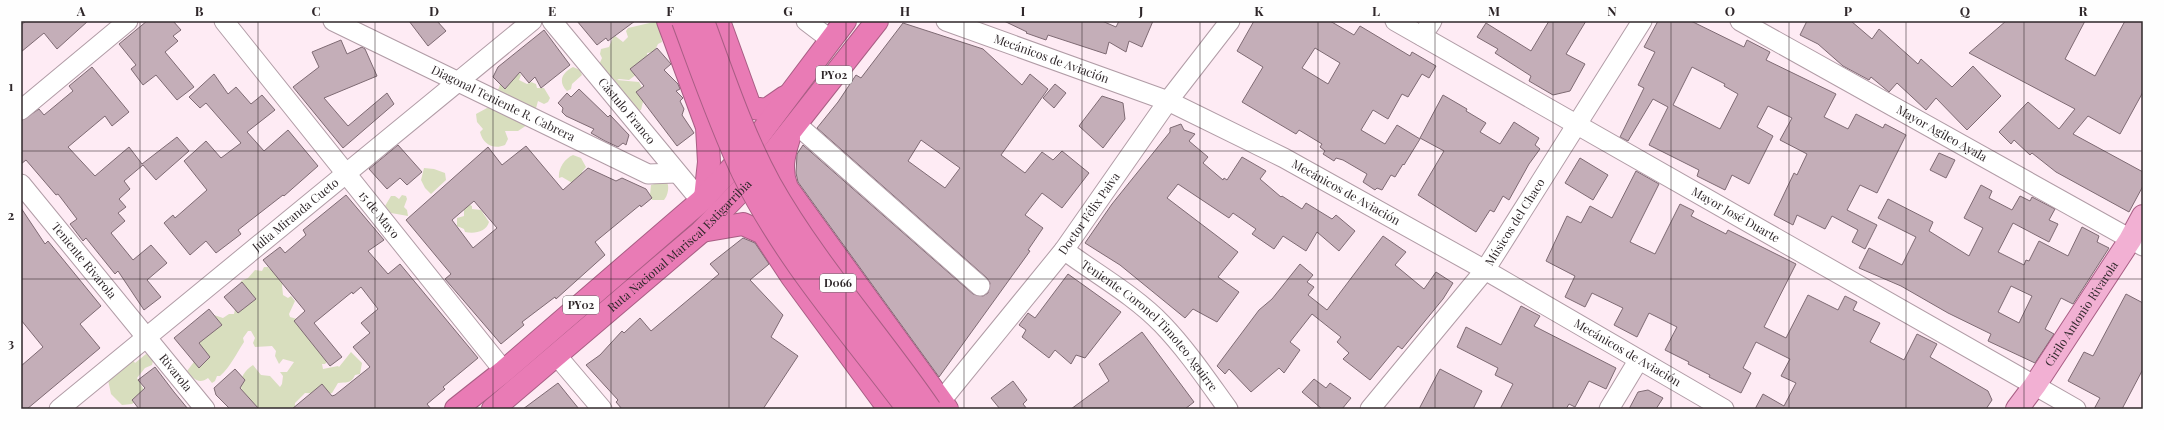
<svg xmlns="http://www.w3.org/2000/svg" width="2164" height="430" viewBox="0 0 2164 430" font-family="'Playfair Display',serif">
	<style>
		.green { fill: #d8debe }
		.building { fill: #c4aeb8; stroke: #7e6a73; fill-rule: evenodd }
		.lines { fill: none; stroke-linecap: round; stroke-linejoin: round }
		.minor-casing { stroke: #b19ca6; stroke-width: 21 }
		.major-casing { stroke: #a85e84; stroke-width: 24 }
		.highway-casing { stroke: #a85e84; stroke-width: 24 }
		.minor { stroke: #fff; stroke-width: 19 }
		.major { stroke: #f2b0d3; stroke-width: 22 }
		.highway { stroke: #e97bb5; stroke-width: 22 }
		.highway-bridge-casing { stroke: #a85e84; stroke-width: 24; stroke-linecap: butt }
		.highway-bridge { stroke: #e97bb5; stroke-width: 22 }
		.grid { fill: none; stroke: #2f272a; stroke-width: 1; stroke-opacity: 0.55 }
		.labels { text-anchor: middle; stroke-width: 3; stroke-linejoin: round; paint-order: stroke }
		.shield { fill: #fefefe; stroke: #6d686a; stroke-width: 1 }
		.shield-label { font-size: 11px; font-weight: bold; fill: #2f272a }
		.street-label { font-size: 12px; fill: #2f272a; stroke: #fefefe }
		.neatline { fill: none; stroke: #2f272a; stroke-width: 1.5 }
		.grid-label { font-size: 13px; text-anchor: middle; font-weight: bold; fill: #2f272a }
	</style>
	<rect width="100%" height="100%" fill="#feebf4"/>
	<path class="green" d="M658,21l4,21 -4,2 -4,8 -7,1 1,4 -11,17 -8,6 -10,-1 -2,1 22,2c6,11 5,17 2,28l-5,1 -23,-29 2,-1 -17,-14 4,-9 -2,-4 1,-5 8,-2 5,-12 9,7 5,-5 -2,-6 2,-3z
		M573,67l7,3 2,5 -10,9 -1,5 -4,2c-10,-10 -4,-19 6,-24z
		M515,69l6,6 -2,5 8,4 4,-2 5,2 1,4h7l6,10 -2,4 -4,2 -6,-3 -3,11 -38,-22 2,-2 3,-11z
		M497,107l30,18 -9,6h-13l3,8 -3,6c-12,5 -22,-1 -25,-13l3,-3 -6,-7 -1,-8 11,-6z
		M573,155l8,3 5,9 -4,5 1,4 -9,8 -12,-7 -3,1c-1,-9 5,-19 14,-23z
		M424,168l10,1 11,4 1,7 -15,14 -6,-6 -4,-8z
		M666,181c4,4 2,15 -2,19h-12l-2,-5 1,-10z
		M402,195l4,1 1,3 -3,8 3,3 1,6 -17,-3 -6,-7 6,-10h4l4,3z
		M468,204l4,2v3l9,1 8,12c-3,10 -14,12 -24,10l-1,-3 -7,-3v-8l7,-2v-8z
		M264,267h4l1,2 4,-2 14,12 -5,6 1,10 5,3 3,-2 4,5 -6,13 1,3 7,2 33,39 -5,6h-3l1,5 15,-3 1,1 12,-15 11,11 -2,11 -5,1c-4,9 -9,7 -17,8l-6,10 -7,1 -20,-1 -10,10v6h-46c-8,-18 -15,-31 4,-44l8,10 9,1 10,11 2,-3 1,-8 -3,-4h7l7,-10 -11,-3 -4,5 -4,-8 1,-5 -4,-5 -17,1 -2,-4 2,-5 -4,-7h-3l-5,7 1,4c-8,12 -13,24 -24,34h-3l-2,5 -3,2 -4,-5c-9,7 -16,0 -21,-7l10,-13v-12l17,-31 9,3 6,-4h5l7,-33 7,-3 7,-8 7,1z
		M146,354l8,3 -2,8 -7,3 -8,10 9,15 -14,11 -10,1 -11,-11 -3,-14 25,-20 2,3z"/>
	<path class="building" d="M26,21h62l-31,28 -13,-16 -23,19v-27z
		M147,21h26l8,9 -8,6 5,5 -13,11 29,35 -17,13 -21,-25 -13,10 -12,-16 5,-4 -17,-21z
		M409,21h28l9,10 -18,15z
		M577,21h58l-27,20 -2,-3 -9,7z
		M1004,21h98l14,6 3,-6h34l-11,26 -13,-6 -3,11 -17,-10 -3,12 -58,-19 -2,5 -20,-7 1,-1z
		M1254,21h76l24,14 6,-9 50,30 2,-4 24,14 -7,12 -7,-4 -14,23 -6,-3 -14,25 -15,-9 -12,20 24,14 12,-19 23,14 -16,26 -1,-1 -8,13 -4,-2 -9,15 -5,-2 -2,2 -12,-8 4,-8 -24,-14 -7,-2 -2,3 -11,-7 2,-3 -5,-4 2,-3 -23,-14 -3,4 -54,-32 21,-35 -26,-16zM1315,48l25,15 -12,21 -26,-16z
		M1549,21h37l-20,33 19,10 -15,27 -17,4 -24,-14 2,-5 -36,-23 3,-4 -21,-12 9,-14 45,28z
		M1658,21h33l53,26 3,-7 23,12 -4,8 70,34 -12,23 24,12 8,-15 27,14 2,-4 21,11 -29,58 -17,-8 -13,25 30,15 -12,24 -13,-7 6,-12 -26,-14 -7,13 -28,-14 -4,10 -19,-10 20,-42 3,2 10,-21 -27,-14 12,-22 -24,-12 -11,21 16,9 -24,48 -17,-9 -7,15 -28,-14 2,-6 -50,-25 19,-38 -15,-8 -25,42 -8,-4 24,-49 -6,-3 17,-33 -11,-5zM1692,67l33,17 -1,2 14,8 -18,35 -47,-24z
		M1807,21h44l21,18 7,-10 39,35 3,-5 31,28 21,-21 28,30 -34,34 -31,-32 -10,12 -29,-27 -8,9 -18,-15 -2,3 -26,-14 -25,-22 -18,-9z
		M2006,21h79l-20,38 30,17 30,-55h18v71l-23,42 -32,-18 -15,18 70,38v14l-14,26 -73,-40 -24,-19 -2,2 -16,-15 -3,4 -12,-12 29,-30 31,27 16,-20 -106,-56z
		M903,23l80,26 39,36 8,-11 18,15 -47,66 24,18 17,-21 11,8 9,-9 27,22 -27,35 -20,-15 -17,22 18,13 -15,22 2,1 -91,126 -141,-195 -2,-9 1,-19 6,-9 170,149 10,2 5,-3 2,-10 -3,-5 -170,-150 21,-26 18,-27 5,3zM921,140l39,28 -15,20 -37,-27z
		M544,30l26,35 -29,23 -6,-11 -6,6 -9,-11 -15,17 -12,-12 5,-10z
		M341,40l6,14 15,-7 3,2 12,27 -53,22 24,28 39,-33 7,11 -51,44 -50,-61 26,-20 -7,-15z
		M657,48l14,16 -7,6 14,14 2,5 -4,2 7,7 -3,3 4,8 -2,6 12,18 -17,13 -41,-54 8,-6 -14,-17z
		M92,67l37,45 -17,14 -7,-10 -37,31 27,29 34,-29 13,17 35,-27 12,14 -33,29 -13,-15 -19,16 6,8 -11,10 7,8 -8,6 7,8 -14,12 22,27 18,-15 16,18 -20,17 14,17 -17,13 -26,-39 -3,3 -29,-36 -3,3 -13,-17 7,-5 -19,-25 -2,1 -30,-35 -5,4v-43l18,-12 5,6 29,-24 -4,-5z
		M214,74l14,20 8,-7 15,17 11,-9 13,15 -28,22 17,19 24,-21 30,36 -34,30 -1,-1 -45,35 3,4 -25,19 -10,-12 -16,14 -26,-32 9,-8 2,3 32,-28 -23,-29 22,-20 15,17 20,-15 -35,-40 -6,5 -11,-11z
		M1055,84l11,9 -12,15 -11,-10z
		M579,89l29,28 2,-2 19,20 -3,10 -3,-2 -5,4 -13,-6 -14,-8 3,-4 -28,-13 -4,-4 1,-4 -5,-5 9,-10 4,4z
		M1443,95l24,14 -1,2 20,12 -6,9 20,12 14,-22 25,16 -4,7 5,4 -11,15 -20,36 -6,-4 -9,16 -4,-2 -14,22 -58,-37 26,-44 -24,-13z
		M1102,96l21,7 2,16 -22,29 -24,-22z
		M1181,124l3,6 11,4 -6,7 19,16 -5,6 20,17 1,-2 3,2 15,-23 24,14 -6,8 21,18 1,-1 20,13 4,-6 26,16 4,-4 19,16 -16,20 -22,-19 -11,19 -23,-15 -9,13 -22,-15 4,-5 -23,-16 -4,5 -51,-34 -11,14 71,54 -20,25 21,15 -22,30 -24,-13 -8,9 -65,-53 -35,-22 27,-39 58,-72v-4z
		M398,145l24,27 -15,13 -7,-7 -13,11 -18,-20z
		M526,146l37,44 25,-22 28,13 6,-3 24,11 6,9 -11,9 -1,-2 -45,37 10,13 -49,44 -1,-2 -33,25 2,3 -23,19 -56,-65 6,-5 -45,-54 82,-73 14,18zM474,201l23,27 -24,20 -21,-28z
		M1939,153l16,7 -9,18 -16,-8z
		M1580,158l28,17 -15,25 -28,-17z
		M1636,171l23,13 -29,58 25,12 25,-50 14,7 -3,5 35,18 2,-4 68,34 -32,63 22,11 22,-43 30,15 7,-14 12,6 -4,8 27,13 -10,19 34,18 13,-26 20,10 -7,13 58,34 4,9 -6,9h-231l8,-15 21,12 12,-23 -15,-7 9,-17 -34,-17 -13,26 8,5 -10,20 -32,-16 1,-2 -22,-11 1,-2 -24,-12 12,-23 -28,-14 -12,24 -23,-12 9,-17 -31,-15 -7,14 -20,-10 10,-21 -29,-15 21,-45 14,7 9,-17 22,12z
		M1981,185l11,6 -3,7 23,12 8,-14 10,5 2,-4 23,12 -6,11 9,4 -9,18 -36,-19 -15,29 26,13 2,-5 3,1 10,-20 29,15 14,-29 17,9 -2,6 12,6 -36,56 -12,-6 -16,31 9,5 -19,29 -47,-22 3,-7 -43,-21 -47,-27 -42,-18 10,-20 33,17 14,-28 -38,-19 10,-19 45,23 -4,9 40,25 14,-28 -19,-10zM2011,286l21,10 -13,27 -21,-11z
		M346,195l38,45 -16,11 20,23 12,-10 78,94 -35,29 2,2 -18,15 4,5h-139l30,-25 10,12 3,-1 35,-28 -17,-20 17,-14 -9,-10 17,-14 -17,-22 -8,7 -1,-2 -38,31 28,34 -12,9 -36,-45 11,-10 -42,-51 17,-13 5,6 21,-18 -3,-5z
		M21,208l24,36 3,-3 53,65 -21,18 20,24 -73,61h-6v-43l22,-19 -22,-27z
		M1383,236l23,16 -11,13 29,24 12,-17 17,11 -10,16 -41,50 -4,-3 -28,34 -27,-21 6,-6 -12,-11 4,-5 -29,-23 -22,28 10,8 -16,23 -5,-5 -28,24 -22,-23 -4,5 -8,-8 42,-56 13,-11 28,-35 13,11 -6,7 7,5 -6,8 19,15z
		M743,238l12,5 14,21 -19,16 33,35 -12,22 27,19 -35,53h-141l-6,-7 2,-2 -32,-35 14,-10 22,-24 2,2 16,-15 11,13 68,-57 -9,-10z
		M1068,274l53,38 -36,46 -9,-3 -5,9 -16,-14 -6,8 -27,-21 4,-7 -7,-5 9,-12 7,5z
		M242,282l14,17 -18,14 -14,-16z
		M2126,294l17,9v66l-21,40h-28l6,-11 -32,-17 16,-29 9,4z
		M1521,306l19,10 -6,10 82,42 -10,21 -17,-8 -14,26 -6,-3 -3,5h-66l13,-25 -18,-9 3,-7 -41,-21 9,-20 35,18z
		M209,309l13,16 -23,18 11,14 -11,11 -25,-30z
		M1142,332l52,70 -9,7h-114l38,-28 -10,-17z
		M155,367l19,25 14,17h-49l-7,-9 13,-12 -7,-8z
		M235,369l10,11 -5,8 19,21h-29l-14,-14 -2,-7z
		M1440,369l42,22 -9,18h-54z
		M1314,379l12,9 4,-5 21,15 -9,11h-20l-20,-17z
		M1013,381l14,19 -4,4 4,5h-27l-9,-11z
		M558,383l21,26h-56z
		M1648,390l15,8 -7,11h-27l9,-17z"/>
	<g class="lines">
		<defs>
			<g id="minor">
				<path id="s1" d="M224,21l280,350"/>
				<path id="s2" d="M333,21l315,153 28,-1"/>
				<path id="s3" d="M552,21l149,180"/>
				<path d="M806,21l25,19"/>
				<path id="s4" d="M946,21l222,80 116,57 201,112 239,139"/>
				<path id="s5" d="M1395,21l681,388"/>
				<path id="s6" d="M1740,21l403,225"/>
				<path d="M1422,36l10,-15"/>
				<path d="M21,110l107,-89"/>
				<path d="M796,124l184,162"/>
				<path id="s7" d="M21,184l184,225"/>
				<path id="s8" d="M1064,250c32,24 70,45 98,74 25,26 45,56 66,85"/>
				<path d="M557,356l45,53"/>
				<path id="s9" d="M941,401l123,-151 104,-149 62,-80"/>
				<path id="s10" d="M59,409l473,-388"/>
				<path id="s11" d="M1370,409l115,-139 157,-249"/>
				<path d="M1609,409l29,-48"/>
			</g>
			<g id="major">
				<path id="s12" d="M2017,409l18,-24 95,-145 13,-24"/>
			</g>
			<g id="highway">
				<path d="M668,21l39,106 2,35 -4,36"/>
				<path d="M719,21l30,83 4,4 13,2 19,-13"/>
				<path d="M789,138c-6,19 -9,32 -2,50l160,221"/>
				<path d="M702,231l41,-7 20,9 29,44 97,132"/>
				<path d="M456,409l48,-38 197,-170 44,-47 100,-133"/>
				<path id="s13" d="M493,409l209,-178 53,-55 122,-155"/>
			</g>
		</defs>
		<use href="#minor" class="minor-casing"/>
		<use href="#major" class="major-casing"/>
		<use href="#highway" class="highway-casing"/>
		<use href="#minor" class="minor"/>
		<use href="#major" class="major"/>
		<use href="#highway" class="highway"/>
		<defs>
			<path id="highway-bridge" d="M683,21c19,51 37,103 60,152 42,86 108,160 165,236
				M703,21c20,54 39,112 67,163 45,80 108,149 160,225"/>
		</defs>
		<use href="#highway-bridge" class="highway-bridge-casing"/>
		<use href="#highway-bridge" class="highway-bridge"/>
	</g>
	<path class="grid" d="M140,21v388M258,21v388M375,21v388M493,21v388M611,21v388M729,21v388M846,21v388M964,21v388M1082,21v388M1200,21v388M1318,21v388M1435,21v388M1553,21v388M1671,21v388M1789,21v388M1906,21v388M2024,21v388M21,151h2122M21,279h2122"/>
	<g class="labels">
		<g class="shield">
			<rect x="816" y="66" width="36" height="18" rx="3"/>
			<rect x="820" y="274" width="36" height="18" rx="3"/>
			<rect x="563" y="296" width="36" height="18" rx="3"/>
		</g>
		<g class="shield-label">
			<text x="834" y="79">PY02</text>
			<text x="838" y="287">D066</text>
			<text x="581" y="309">PY02</text>
		</g>
		<g class="street-label">
			<text dy="4" stroke="none"><textPath href="#s4" startOffset="112">Mecánicos de Aviación</textPath></text>
			<text dy="4" stroke="none"><textPath href="#s2" startOffset="189">Diagonal Teniente R. Cabrera</textPath></text>
			<text dy="4" stroke="none"><textPath href="#s3" startOffset="117">Cástulo Franco</textPath></text>
			<text dy="4" stroke="none"><textPath href="#s6" startOffset="231">Mayor Agileo Ayala</textPath></text>
			<text dy="4" stroke="none"><textPath href="#s4" startOffset="436">Mecánicos de Aviación</textPath></text>
			<text dy="4" stroke="none"><textPath href="#s9" startOffset="239">Doctor Félix Paiva</textPath></text>
			<text dy="4" stroke="none"><textPath href="#s5" startOffset="392">Mayor José Duarte</textPath></text>
			<text dy="4" stroke="none"><textPath href="#s10" startOffset="306">Julia Miranda Cueto</textPath></text>
			<text dy="4" stroke="none"><textPath href="#s1" startOffset="248">15 de Mayo</textPath></text>
			<text dy="4" stroke="none"><textPath href="#s11" startOffset="237">Músicos del Chaco</textPath></text>
			<text dy="4" stroke="none"><textPath href="#s13" startOffset="248">Ruta Nacional Mariscal Estigarribia</textPath></text>
			<text dy="4" stroke="none"><textPath href="#s7" startOffset="99">Teniente Rivarola</textPath></text>
			<text dy="4" stroke="none"><textPath href="#s12" startOffset="115">Cirilo Antonio Rivarola</textPath></text>
			<text dy="4" stroke="none"><textPath href="#s8" startOffset="115">Teniente Coronel Timoteo Aguirre</textPath></text>
			<text dy="4" stroke="none"><textPath href="#s4" startOffset="760">Mecánicos de Aviación</textPath></text>
			<text dy="4" stroke="none"><textPath href="#s7" startOffset="244">Rivarola</textPath></text>
		</g>
	</g>
	<rect width="2164" height="430" fill="none" stroke="#fefefe" stroke-width="44"/>
	<rect x="22" y="22" width="2120" height="386" class="neatline"/>
	<g class="grid-label">
		<text x="81" y="16">A</text>
		<text x="199" y="16">B</text>
		<text x="316" y="16">C</text>
		<text x="434" y="16">D</text>
		<text x="552" y="16">E</text>
		<text x="670" y="16">F</text>
		<text x="788" y="16">G</text>
		<text x="905" y="16">H</text>
		<text x="1023" y="16">I</text>
		<text x="1141" y="16">J</text>
		<text x="1259" y="16">K</text>
		<text x="1376" y="16">L</text>
		<text x="1494" y="16">M</text>
		<text x="1612" y="16">N</text>
		<text x="1730" y="16">O</text>
		<text x="1848" y="16">P</text>
		<text x="1965" y="16">Q</text>
		<text x="2083" y="16">R</text>
		<text x="11" y="91">1</text>
		<text x="11" y="220">2</text>
		<text x="11" y="348">3</text>
	</g>
</svg>
